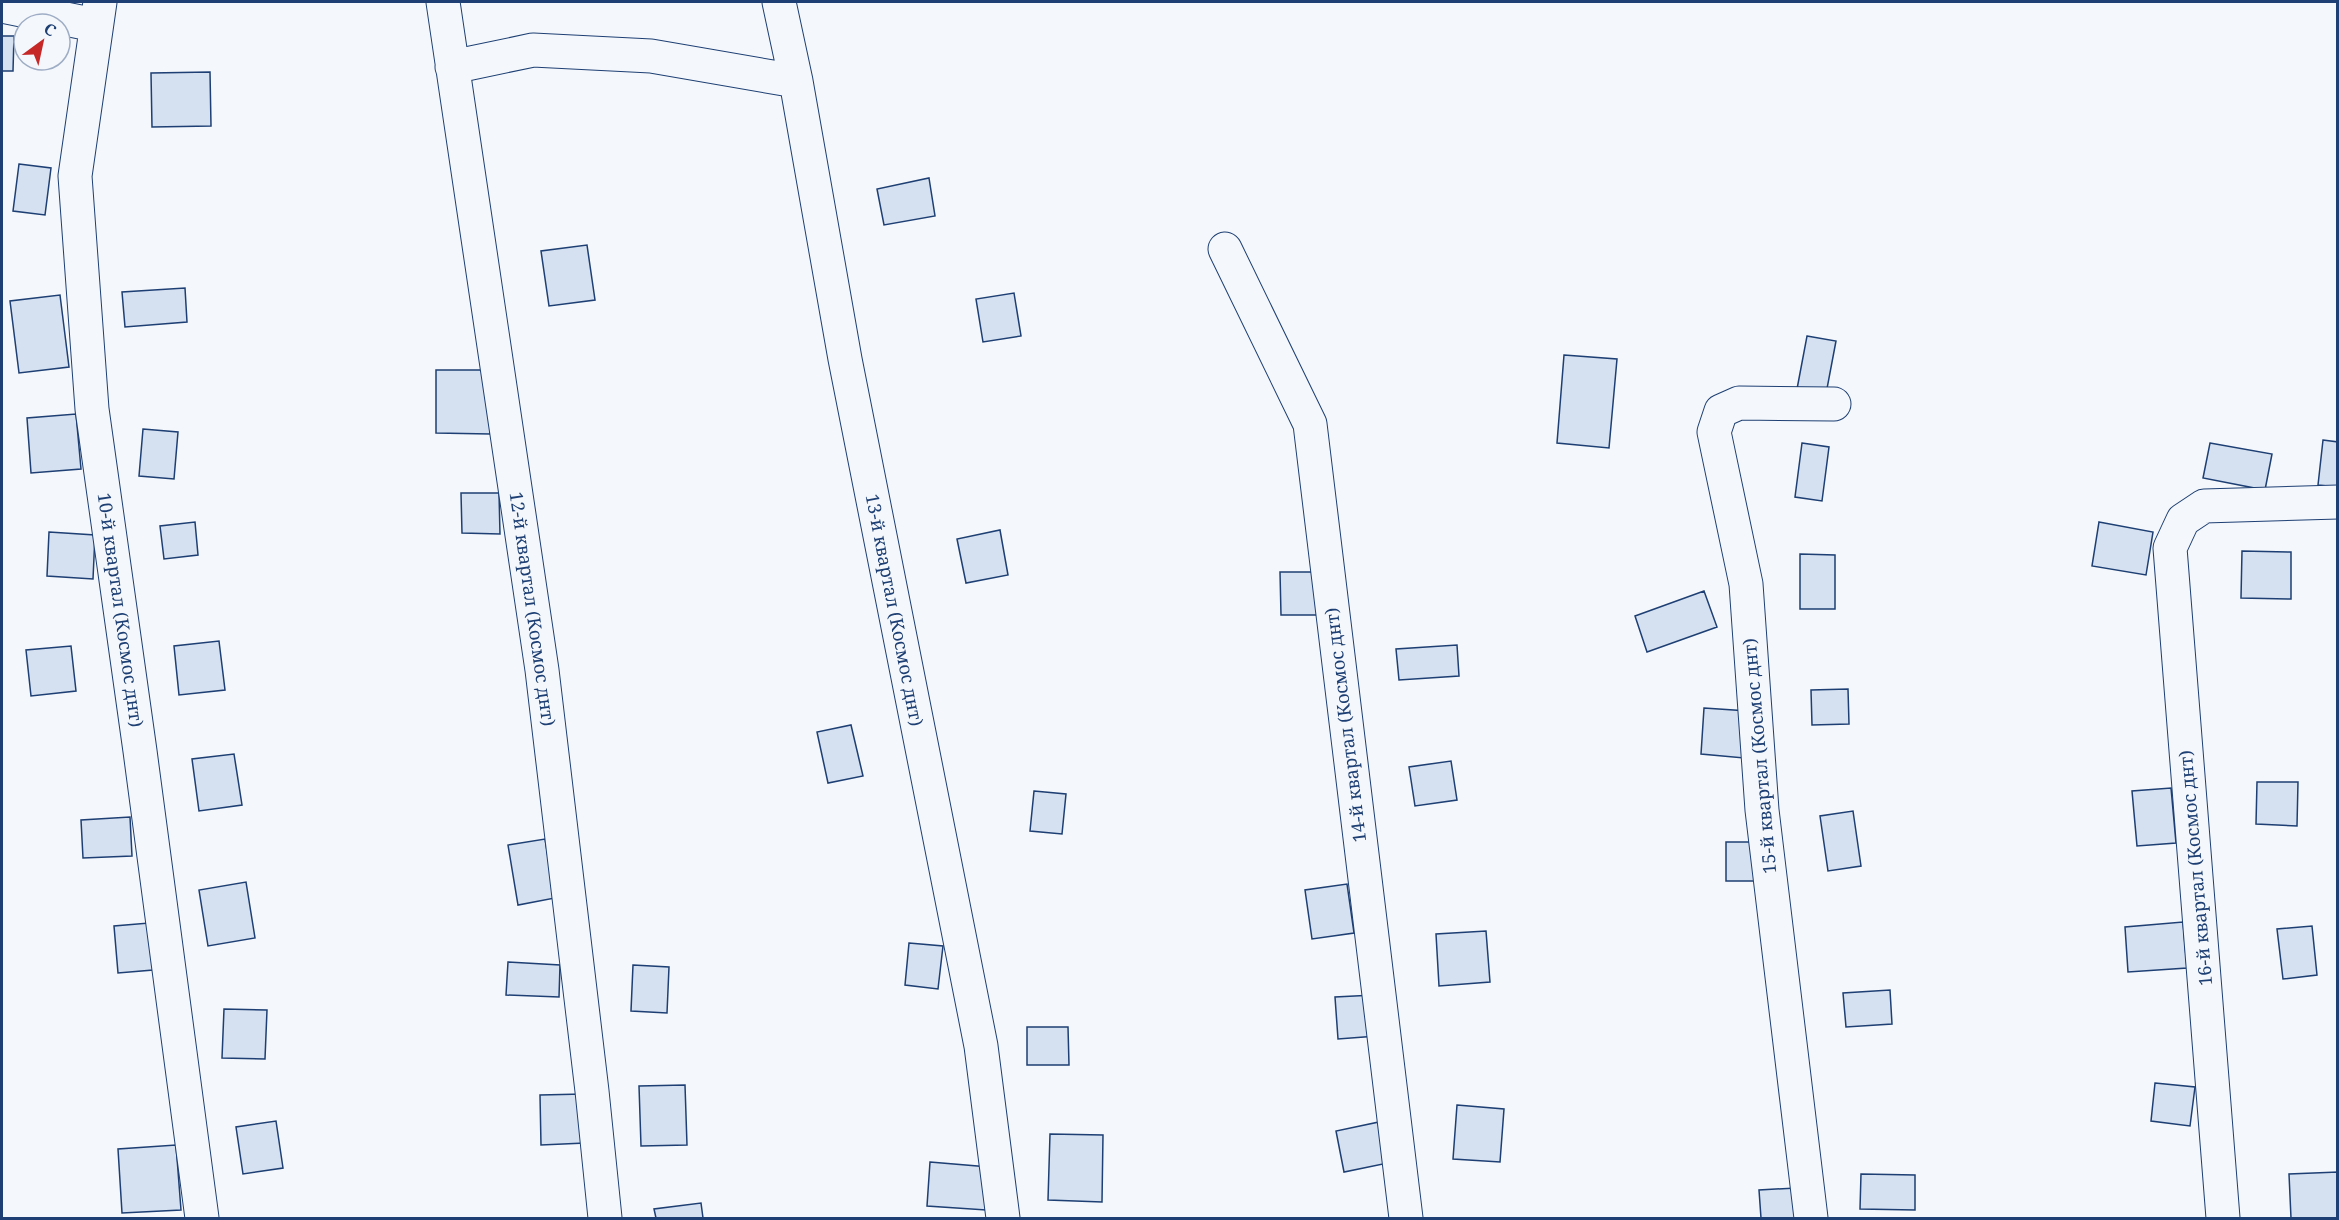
<svg xmlns="http://www.w3.org/2000/svg" width="2339" height="1220" viewBox="0 0 2339 1220" font-family="'Noto Serif',serif">
	<style>
		.building { fill: #d5e0f0; stroke: #1d3f73; stroke-width: 1.5 }
		.lines { fill: none; stroke-linecap: round; stroke-linejoin: round }
		.minor-casing { stroke: #1d3f73; stroke-width: 35 }
		.minor { stroke: #f4f7fb; stroke-width: 33 }
		.labels { text-anchor: middle; stroke-width: 4.5; stroke-linejoin: round; paint-order: stroke }
		.street-label { font-size: 18px; fill: #1d3f73; stroke: #f4f7fb }
	</style>
	<rect width="100%" height="100%" fill="#f4f7fb"/>
	<path class="building" d="M2,36h12l-1,35h-11z
		M210,72l1,54 -59,1 -1,-54z
		M19,164l32,4 -6,47 -32,-4z
		M929,178l6,38 -51,9 -7,-36z
		M587,245l8,55 -46,6 -8,-55z
		M185,288l2,34 -62,5 -3,-35z
		M1014,293l7,43 -38,6 -7,-43z
		M60,295l9,72 -50,6 -9,-72z
		M1807,336l29,5 -10,53 -29,-5z
		M1564,355l53,4 -8,89 -52,-5z
		M436,370h54v64l-54,-1z
		M76,414l5,55 -50,4 -4,-55z
		M143,429l35,3 -4,47 -35,-3z
		M2323,440l15,2v45l-20,-2z
		M1802,443l27,4 -7,54 -27,-4z
		M2210,443l62,11 -7,36 -62,-12z
		M461,493h38l1,41 -38,-1z
		M195,522l3,33 -34,4 -4,-33z
		M2099,522l54,10 -7,43 -54,-9z
		M1000,530l8,45 -42,8 -9,-44z
		M49,532l46,3 -2,44 -46,-3z
		M2242,551l49,1v47l-50,-1z
		M1800,554l35,1v54h-35z
		M1280,572h43v43h-42z
		M1704,591l13,36 -70,25 -12,-36z
		M219,641l6,49 -46,5 -5,-49z
		M1457,645l2,31 -60,4 -3,-31z
		M71,646l5,45 -45,5 -5,-46z
		M1848,689l1,35 -37,1 -1,-35z
		M1704,708l44,3 -4,47 -43,-4z
		M851,725l12,51 -35,7 -11,-51z
		M234,754l8,51 -43,6 -7,-52z
		M1451,761l6,39 -42,6 -6,-39z
		M2257,782h41l-1,44 -41,-2z
		M2171,788l5,55 -39,3 -5,-55z
		M1034,791l32,3 -4,40 -32,-3z
		M1853,811l8,55 -33,5 -8,-55z
		M130,817l2,39 -49,2 -2,-38z
		M545,839l10,59 -37,7 -10,-60z
		M1726,842h35v39h-35z
		M246,882l9,56 -47,8 -9,-56z
		M1347,884l7,49 -42,6 -7,-49z
		M2183,922l4,46 -59,4 -3,-45z
		M149,923l4,47 -35,3 -4,-47z
		M2312,926l5,49 -34,4 -6,-50z
		M1486,931l4,51 -51,4 -3,-52z
		M909,943l34,3 -5,43 -33,-4z
		M508,962l52,3 -1,32 -53,-2z
		M633,965l36,2 -2,46 -36,-2z
		M1890,990l2,34 -46,3 -3,-34z
		M1374,995l3,41 -39,3 -3,-42z
		M224,1009l43,1 -2,49 -43,-1z
		M1027,1027h41l1,38h-42z
		M2155,1083l40,4 -5,39 -39,-5z
		M685,1085l2,60 -46,1 -2,-60z
		M583,1094l2,49 -44,2 -1,-50z
		M1457,1105l47,4 -4,53 -47,-3z
		M276,1121l7,47 -40,6 -7,-47z
		M1379,1122l9,41 -44,9 -8,-41z
		M1050,1134l53,1 -1,67 -54,-2z
		M176,1145l5,65 -59,3 -4,-64z
		M930,1162l59,5 -3,43 -59,-4z
		M2338,1172v46h-47l-2,-44z
		M1861,1174l54,1v35l-55,-1z
		M1796,1188l1,30h-36l-2,-28z
		M701,1203l2,15h-47l-2,-9z"/>
	<g class="lines">
		<defs>
			<path id="minor" d="M100,2l-25,174 17,233 48,342 62,467
				M443,2l99,668 50,421 13,127
				M779,2l17,79 49,278 136,687 22,172
				M2,6l93,19
				M452,67l81,-17 118,6 145,25
				M1225,249l85,175 96,794
				M1811,1218l-49,-408 -16,-226 -32,-152 7,-21 18,-8 95,1
				M2223,1218l-53,-670 13,-28 21,-14 134,-4"/>
		</defs>
		<use href="#minor" class="minor-casing"/>
		<use href="#minor" class="minor"/>
	</g>
	<g class="labels">
		<g class="street-label">
			<text transform="translate(532 609) rotate(82)" y="6">12-й квартал (Космос днт)</text>
			<text transform="translate(120 610) rotate(82)" y="6">10-й квартал (Космос днт)</text>
			<text transform="translate(894 610) rotate(79)" y="6">13-й квартал (Космос днт)</text>
			<text transform="translate(1346 725) rotate(-97)" y="6">14-й квартал (Космос днт)</text>
			<text transform="translate(1760 756) rotate(-95)" y="6">15-й квартал (Космос днт)</text>
			<text transform="translate(2196 868) rotate(-95)" y="6">16-й квартал (Космос днт)</text>
		</g>
	</g>
	<rect width="2339" height="1220" fill="none" stroke="#1d3f73" stroke-width="6"/>
	<g transform="translate(42 42) rotate(33)"><circle r="28" fill="#f4f7fb" stroke="#9eadc5" stroke-width="1.5"/>
	<path d="M0-4.5L10 22L0 15L-10 22Z" fill="#c62828"/>
	<text y="-9" font-size="16" font-weight="bold" text-anchor="middle" fill="#1d3f73">С</text>
	</g>
</svg>
